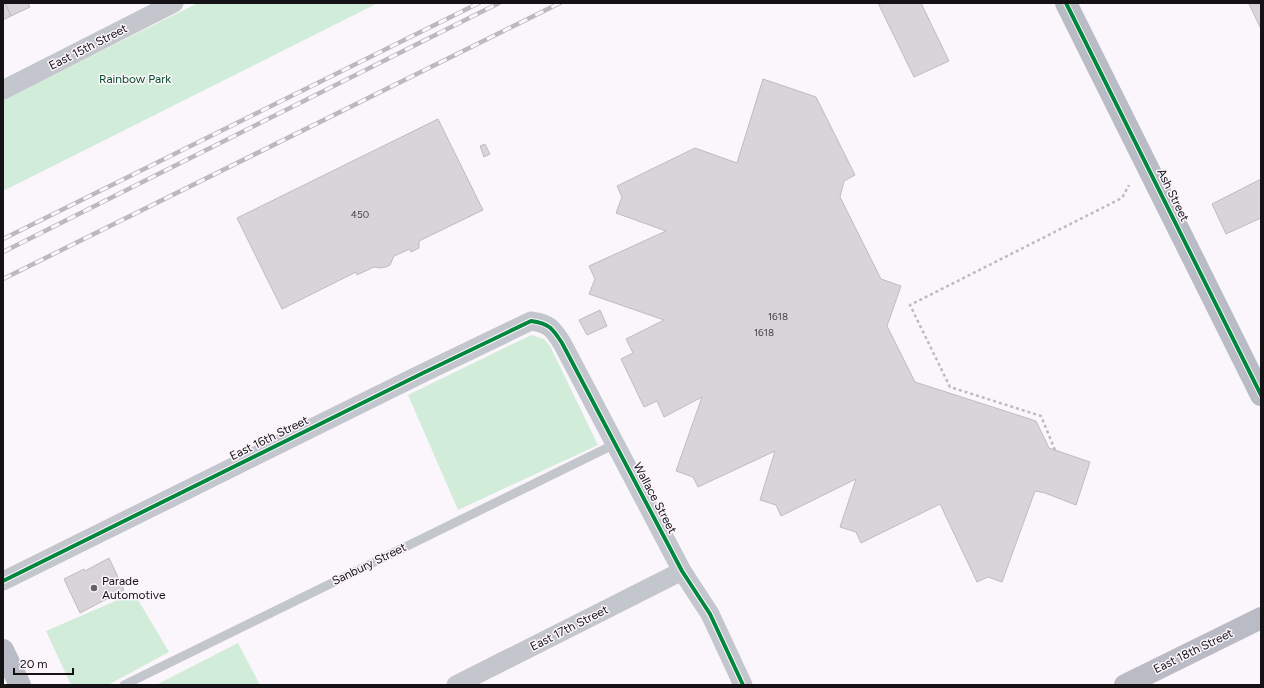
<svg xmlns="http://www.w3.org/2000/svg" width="1264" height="688" viewBox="0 0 1264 688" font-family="Figtree,sans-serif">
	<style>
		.green { fill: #d1edda }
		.building { fill: #d8d4d7; stroke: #bfbbbe }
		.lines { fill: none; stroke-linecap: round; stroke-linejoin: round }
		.path { stroke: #bbbbc1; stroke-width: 2.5; stroke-dasharray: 3 3; stroke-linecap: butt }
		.lane { stroke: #c4c6ce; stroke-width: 9 }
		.street { stroke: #c4c6ce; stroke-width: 19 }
		.secondary { stroke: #babcc5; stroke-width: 22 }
		.rail-casing { stroke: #bab9bf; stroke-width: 4.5 }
		.rail { stroke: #fcf5fc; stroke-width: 3; stroke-dasharray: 9; stroke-linecap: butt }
		.cycleway-casing { stroke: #fcf5fc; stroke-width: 6 }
		.cycleway { stroke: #00873e; stroke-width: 4 }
		.poi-dot { fill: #656265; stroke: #fcf5fc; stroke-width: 1.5 }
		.labels { text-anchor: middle; stroke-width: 3; stroke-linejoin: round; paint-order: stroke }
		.number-label { font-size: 10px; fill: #454245 }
		.street-label { font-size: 12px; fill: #141214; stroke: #fcf5fc }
		.park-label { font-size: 12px; fill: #064f2b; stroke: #fcf5fc }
		.poi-label { font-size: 12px; fill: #141214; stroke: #fcf5fc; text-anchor: start }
	</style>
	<rect width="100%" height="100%" fill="#fbf6fb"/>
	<path class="green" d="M198,3h180l-375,188v-91z
		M532,335l12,4 6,7 48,99 -140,65 -50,-115 117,-57z
		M134,593l35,59 -61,33h-37l-25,-54z
		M238,643l22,42h-104z"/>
	<path class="building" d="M3,3h2l6,13 -8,4z
		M5,3h23l2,4 -19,9z
		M878,3h43l28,58 -35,16z
		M1251,3h10v26l-12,-25z
		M763,79l53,18 39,78 -11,6 -4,16 41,82 20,7 -14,40 28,56 121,39 13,27 41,14 -14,43 -31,-12 -10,-2 -33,91 -14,-5 -11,5 -37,-78 -79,39 -5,-11 -16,-5 16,-48 -75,37 -5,-11 -16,-5 15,-49 -77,36 -5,-10 -17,-6 26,-74 -38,20 -7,-16 -13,6 -23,-48 12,-6 -7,-14 38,-19 -75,-26 6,-15 -6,-13 77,-35 -50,-18 6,-16 -5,-11 78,-38 42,15z
		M438,119l45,91 -64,31v7l-8,4 -1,-3 -16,7 -4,9 -4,2 -7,1 -5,-1 -17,8 -1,-3 -74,37 -45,-91z
		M485,144l5,10 -6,3 -4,-11z
		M1261,179v39l-35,16 -14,-30z
		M600,310l7,16 -20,9 -8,-15z
		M109,558l15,32 -44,23 -16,-34 20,-10 1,2z"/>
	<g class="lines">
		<path class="path" d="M1055,450l-14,-34 -91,-29 -40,-82 212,-107 7,-13"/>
		<path class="lane" d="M124,685l491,-241"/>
		<path class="street" d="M3,90l171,-87
			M3,581l420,-208 108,-52c18,2 22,8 31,22l120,228 28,43 33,71
			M456,685l226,-114"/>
		<path class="secondary" d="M1066,3l195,392
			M3,650l17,35
			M1125,685l136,-67"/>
		<defs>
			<path id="rail" d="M3,239l476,-236
				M3,252l496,-249
				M3,279l557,-276"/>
		</defs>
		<use href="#rail" class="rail-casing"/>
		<use href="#rail" class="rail"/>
		<defs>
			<path id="cycleway" d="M1066,3l195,392
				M3,581l420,-208 108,-52c18,2 22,8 31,22l120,228 28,43 33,71"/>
		</defs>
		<use href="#cycleway" class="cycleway-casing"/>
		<use href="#cycleway" class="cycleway"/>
	</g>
	<circle class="poi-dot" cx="94" cy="588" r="4"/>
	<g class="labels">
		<g class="number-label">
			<text x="360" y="218">450</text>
			<text x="778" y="320">1618</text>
			<text x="764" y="336">1618</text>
		</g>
		<g class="street-label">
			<text transform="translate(88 47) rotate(-27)" y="4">East 15th Street</text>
			<text transform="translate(1173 195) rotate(64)" y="4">Ash Street</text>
			<text transform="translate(269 438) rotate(-26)" y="4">East 16th Street</text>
			<text transform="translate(655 498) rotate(62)" y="4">Wallace Street</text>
			<text transform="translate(369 564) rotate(-26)" y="4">Sanbury Street</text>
			<text transform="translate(569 628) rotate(-27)" y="4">East 17th Street</text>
			<text transform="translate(1193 651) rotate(-26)" y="4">East 18th Street</text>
		</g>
		<g class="park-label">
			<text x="135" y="83">Rainbow Park</text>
		</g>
		<g class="poi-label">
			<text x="102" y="585">Parade<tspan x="102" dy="14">Automotive</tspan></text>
		</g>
	</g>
	<rect width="1264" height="688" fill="none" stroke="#141214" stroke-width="8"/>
	<path d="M14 668v6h59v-6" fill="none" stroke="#141214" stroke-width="2"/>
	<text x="20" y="668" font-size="12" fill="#141214" stroke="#fcf5fc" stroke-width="3" paint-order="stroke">20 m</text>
</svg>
